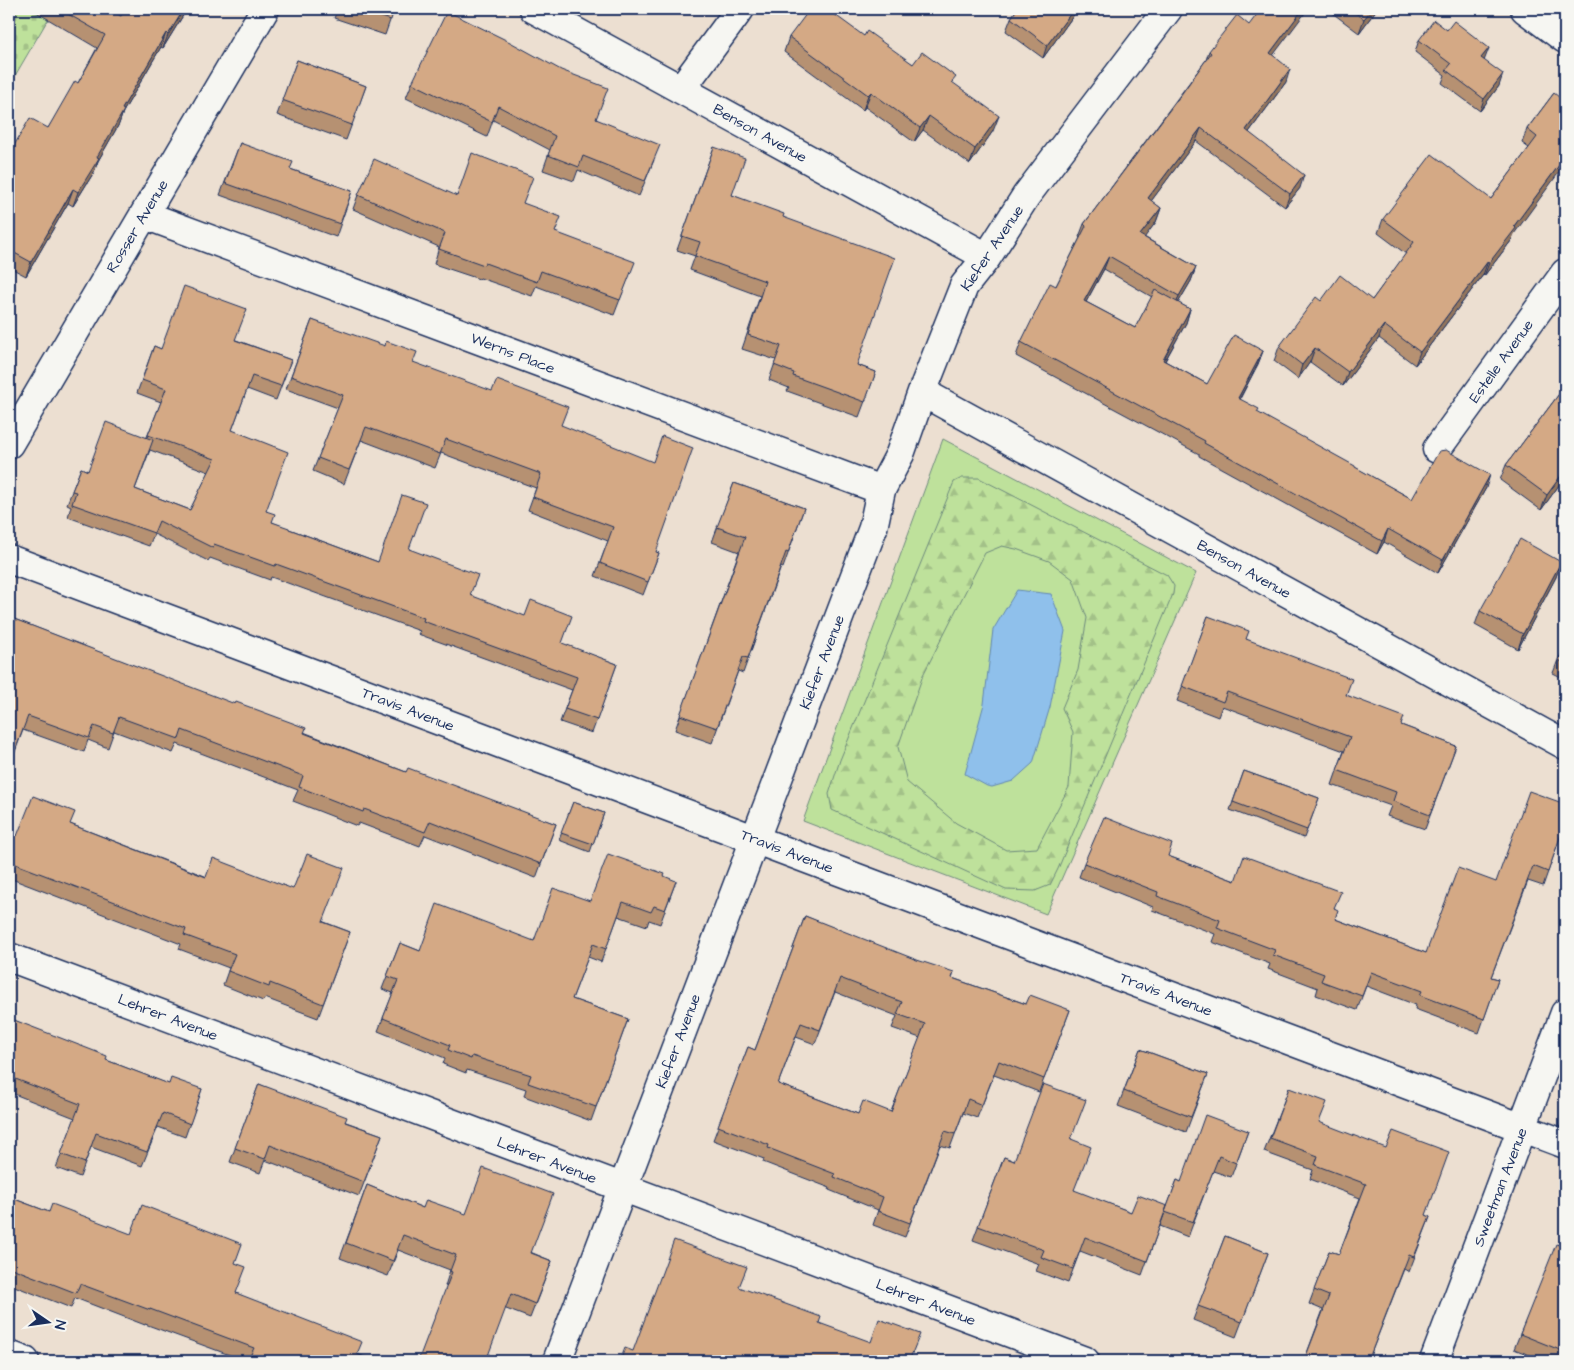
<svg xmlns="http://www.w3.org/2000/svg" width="1574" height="1370" viewBox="0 0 1574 1370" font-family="'Architects Daughter',sans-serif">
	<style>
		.green { fill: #bee19b; stroke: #6c887c }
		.forest { fill: url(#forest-firs); stroke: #6c887c; fill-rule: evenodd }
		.cemetery { fill: url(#cemetery-stones); stroke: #6c887c }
		.water { fill: #8fc0eb; stroke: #6186b3 }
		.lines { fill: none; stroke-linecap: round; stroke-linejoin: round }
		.street-casing { stroke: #1b2f5e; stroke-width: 31 }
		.street { stroke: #f6f6f2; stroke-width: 28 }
		.wall { fill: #b69172; stroke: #1b2f5e; fill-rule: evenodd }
		.shaded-wall { fill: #94765d; stroke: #1b2f5e }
		.building { fill: #d4a985; stroke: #1b2f5e; fill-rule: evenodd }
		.labels { text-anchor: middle; stroke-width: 5; stroke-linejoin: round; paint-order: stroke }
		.street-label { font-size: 15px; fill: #1b2f5e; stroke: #f6f6f2 }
	</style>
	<defs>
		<pattern id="forest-firs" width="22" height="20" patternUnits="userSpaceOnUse" patternTransform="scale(1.25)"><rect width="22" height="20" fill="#bee19b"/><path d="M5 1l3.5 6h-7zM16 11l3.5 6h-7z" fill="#a3c188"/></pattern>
		<pattern id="cemetery-stones" width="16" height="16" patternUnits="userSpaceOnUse" patternTransform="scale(1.25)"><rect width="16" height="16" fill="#bee19b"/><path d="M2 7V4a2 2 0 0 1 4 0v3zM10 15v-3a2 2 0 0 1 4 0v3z" fill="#a3c188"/></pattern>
	</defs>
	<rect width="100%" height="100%" fill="#ecdfd1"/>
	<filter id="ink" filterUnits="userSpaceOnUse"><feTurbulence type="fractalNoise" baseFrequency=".02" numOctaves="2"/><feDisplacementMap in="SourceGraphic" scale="10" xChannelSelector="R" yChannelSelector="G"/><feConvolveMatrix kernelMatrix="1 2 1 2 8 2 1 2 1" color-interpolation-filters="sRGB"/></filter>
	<g filter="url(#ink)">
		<path class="green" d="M943,439l253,134 -150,341 -243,-93z"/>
		<path class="forest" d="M962,478h17l188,97 7,11 -1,8 -115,275 -8,16 -15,6 -29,-1 -174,-80 -3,-16 11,-34 114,-278zM1002,546l14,3 33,12 24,18 14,39 -9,52 -16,38 11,24 -4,55 -32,61 -31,2 -50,-27 -49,-41 -9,-35 25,-72 62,-122z"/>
		<path class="cemetery" d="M9,9h45l-45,77z"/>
		<path class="water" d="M1017,590l34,4 14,37 -15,76 -17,56 -20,18 -21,6 -5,-1 -22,-12 19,-70 9,-74z"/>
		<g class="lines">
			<defs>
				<path id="street" d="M534,9l453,248
					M1525,9l40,30
					M681,89l59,-80
					M145,215l736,275
					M922,392l643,353
					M9,444l256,-435
					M1437,449l128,-176
					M9,559l1556,585
					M9,957l1076,404
					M9,1355l16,6
					M557,1361l316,-833 8,-38 19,-36 22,-62 42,-106 23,-29 39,-61 142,-187
					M1434,1361l131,-348"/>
			</defs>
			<use href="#street" class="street-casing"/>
			<use href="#street" class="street"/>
		</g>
		<path class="wall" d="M31,9h78l12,7 66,-7 -24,39 -2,-1 -38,65 -4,12 -21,37 -4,11 -21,34 -5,-3 -42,73 -17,-9v-113l39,-26 30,-45 19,-35z
			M338,9h56l-9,26 -51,-17z
			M1017,9h61l-35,49 -37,-27 5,-13z
			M1327,9h50l-18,24z
			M1447,30l37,30 15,26 -19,25 -38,-28 3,-8 -30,-23 4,-12z
			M864,36l49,28 80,67 -23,33 -47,-34 -9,12 -49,-35 -2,3 -79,-58 5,-15z
			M1209,51l64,5 13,26 -37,50 51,56 -15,19 -89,-66 -45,60 10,7 -5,14 -12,15 52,30 -5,14 -13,22 12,6 -4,14 -21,38 42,23 56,-33 -5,13 -18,35 17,14 155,86 74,-11 -48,85 -54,-31 -7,12 -178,-98v-2l-183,-98 5,-14 35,-56 24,-48 -1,-1 5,-13 122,-164zM1104,269l48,28 -17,31 -49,-26z
			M297,60l69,26 -20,54 -69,-25z
			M412,83l184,36 58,41 -15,36 -61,-26 -4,11 -31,-11 7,-20 -57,-30 -6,17 -81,-39z
			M1554,93l-43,148 -27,35 -1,-1 -68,90 -36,-27 -36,48 -33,-24 -12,17 -24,-18 5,-14 42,-46 51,-1 34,-46 -28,-21 5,-14 108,-20 38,-51 -7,-5 5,-14z
			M240,143l50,26 62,22 -16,46 -116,-42z
			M714,147l18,48 51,22 74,148 19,7 -17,45 -72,-26 2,-3 -20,-8 7,-20 -34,-11 18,-53 -70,-26 5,-14 -18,-6z
			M358,195l99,1 66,7 32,29 74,44 -15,39 -78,-29 -4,10 -52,-18 -1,1 -45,-15 5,-17 -86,-38z
			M312,320l249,105 95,127 3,1 -16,42 -48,-19 13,-35 -80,-31 8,-22 -95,-35 -6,15 -74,-28 -17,44 -31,-13 25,-63 -52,-19z
			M236,340l55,20 -15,40 -29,-11 -15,41 34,81 6,11 17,7 89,33 31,-13 61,46 92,49 55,20 -25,69 -32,-11 12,-32 -154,-56 2,-3 -149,-54 -1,3 -60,-22 -2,3 -54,-27 -5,12 -81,-29 3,-11 -4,-2 14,-36 7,3 59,-34 14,-35 -24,-9 17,-47 7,3zM150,450l59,22 -19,38 -55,-21z
			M1565,386v91l-24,33 -41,-30 6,-15z
			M734,483l70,25 -21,60 -2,-1 -38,106 -5,-2 -26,72 -37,-13 64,-178 -27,-10z
			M1561,562l-5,15 -38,72 -43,-24 5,-14z
			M1208,616l38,23 155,86 55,21 -31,83 -38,-13 4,-10 -59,-21 12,-34 -122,-45 -4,11 -41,-16z
			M9,617l397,155 150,52 -20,54 -111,-43 -5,11 -61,-23 -2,3 -64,-25 5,-11 -121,-46 -4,9 -59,-22 -6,17 -20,-8 -4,12 -61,-22 -14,38z
			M1565,647v32l-12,-6 5,-13z
			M1244,771l75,27 -15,40 -74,-28z
			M573,802l31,11 -14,39 -31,-12z
			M1565,823l-22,63 -15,-5 -37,96 7,2 -19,54 -64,-24 1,-4 -50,-19 -9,24 -41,-15 2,-7 -50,-19 2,-5 -58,-22 3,-8 -63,-24 1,-3 -74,-30 5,-14 84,-7 67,25 100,27v11l91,34 70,-71z
			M70,824l280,108 -32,86 -53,-20 -2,3 -40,-16 6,-17 -50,-19 2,-5 -172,-66v-45l8,3z
			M676,881l-16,43 -11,-4 -2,6 -29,-10 -17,46 -13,-5 -16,42 56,20 -37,102 -67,-25 2,-7 -59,-19 -1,3 -23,-9 2,-6 -67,-27 15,-38 -11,-4 18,-46 20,8 114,-10 56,-40z
			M805,916l147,62 74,26 44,6 -31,82 -45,-17 -17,43 -14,-5 -13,35 -10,-3 -35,92 -32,-12 5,-15 -49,-20 1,-2 -67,-26 1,-3 -51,-19 35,-93 7,3zM835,992l62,24 -5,12 28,10 -29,74 -33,2 -80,-30 18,-47 19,7z
			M9,1018l97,42 62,24 34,5 -17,48 -27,-10 -16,39 -51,-19 -11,30 -24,-9 19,-50 -66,-26z
			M1140,1049l68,25 -22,58 -68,-26z
			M259,1084l87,38 36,13 -23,61 -94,-36 -5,13 -30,-11z
			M1289,1088l30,34 107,93 4,2 -21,55 -5,-3 -36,92h-64l19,-51 -14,-6 20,-53 10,3 21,-56 -50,-19 3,-9 -49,-18z
			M1248,1131l-17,46 -18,-6 -25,66 -28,-11 17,-46 4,2z
			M1071,1139l3,52 57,21 36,-6 -25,69 -62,-24 -12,32 -32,-12 3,-7 -66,-24 31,-83 10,4z
			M367,1185l185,76 -22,57 -85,-32 5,-16 -52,-20 -10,26 -48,-18z
			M9,1197l40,15 186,51 1,30 121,61 18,7h-129l-101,-37v1l-70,-27 -4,10 -62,-24z
			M1565,1230v131h-20l-31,-12 6,-15z
			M1225,1236l43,17 -32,84 -43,-17z"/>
		<path class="shaded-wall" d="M184,9h3l-24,39 5,-13z
			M1074,9h4l-35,49 4,-13z
			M1303,9h5l-43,57 5,-13z
			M1372,9h5l-18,24 5,-14z
			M166,33l-5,14 -38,65 -4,12 -21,37 -4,11 -21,34 5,-14 44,-83z
			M1489,48l-5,13 -3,-3z
			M1290,69l-4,13 -45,61 5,-13z
			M1503,74l-4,12 -19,25 4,-12z
			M871,92l-6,15 -2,3 5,-15z
			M929,116l-6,14 -9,12 6,-14z
			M999,116l-6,15 -23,33 5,-15z
			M1201,128l-5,13 -53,71 5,-14z
			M1565,157v7l-51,70 -3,7 -27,35 5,-13 25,-37z
			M1304,175l-4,13 -15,19 5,-13z
			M73,189l-5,14 -42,73 5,-14z
			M1161,208l-5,14 -20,27 4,-14z
			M1109,256l-5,13 -25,46 5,-14z
			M1488,261l-5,14 -68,90 5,-13z
			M1196,267l-5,14 -17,29 5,-14z
			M1190,309l-4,14 -28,50 5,-13z
			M1384,325l-5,13 -36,48 5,-14z
			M1315,348l-5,14 -12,17 4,-14z
			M1263,351l-5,13 -25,47 5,-13z
			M1565,470v7l-24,33 6,-15z
			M1490,475l-4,13 -48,85 5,-13z
			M1388,529l-4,13 -7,12 5,-13z
			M1561,562l-5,15 -38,72 5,-15z"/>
		<path class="building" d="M59,9h50l12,7 4,-7h59l-16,26 -2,-2 -44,76 2,1 -27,47 2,1 -21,34 -5,-3 -42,73 -22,-12v-37l5,-9 -5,-3v-47l21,-36 18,10 27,-47 3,2 27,-48z
			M357,9h37l-3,11z
			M810,9h17l37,27 3,-5 46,33 9,-12 34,25 -4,5 47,34 -24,33 -46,-33 -9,12 -49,-36 -3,3 -79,-58z
			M1017,9h57l-27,36 -36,-27z
			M1261,9h42l-33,44 20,16 -44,61 58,45 -14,19 -89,-66 -53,70 13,10 -21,27 56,32 -17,29 -70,-40 -25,45 51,27 20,-38 35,19 -27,51 44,24 27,-49 29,16 -25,47 21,11 -2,3 98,54v1l57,32 27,-48 7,-1 44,25 -47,85 -55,-31 -6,12 -178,-98 1,-2 -184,-99 29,-59 6,3 30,-60 -2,-2 96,-128 31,-43 -2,-2 28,-36 12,10z
			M1350,9h22l-8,10z
			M447,11l63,31 51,28 47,18 -12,31 64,26 -15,36 -62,-25 -4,11 -31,-12 7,-19 -57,-30 -6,16 -80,-39z
			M1434,20l13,10 7,-9 35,27 -8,10 22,16 -19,25 -38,-29 5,-6 -32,-24z
			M297,60l69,26 -14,39 -70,-25z
			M1554,93l11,9v55l-51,69 2,2 -27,35 -1,-2 -68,91 -36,-27 -36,47 -33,-24 -13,17 -23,-18 37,-50 5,4 19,-26 32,25 42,-58 -31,-23 49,-65 59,45 46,-62 -10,-8z
			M240,143l53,19 -3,7 62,22 -12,33 -115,-41z
			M714,147l31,11 -13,37 52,19 -1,3 112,41 -38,107 19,7 -11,30 -72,-26 1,-3 -20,-8 7,-19 -33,-11 17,-54 -70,-25 5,-14 -18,-6z
			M472,153l61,24 -10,26 38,14 -6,15 80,30 -15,38 -79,-29 -4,11 -52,-19 -1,2 -45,-16 6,-16 -87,-38 16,-36 83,37z
			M184,286l63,23 -12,31 56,20 -10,26 -29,-10 -20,54 56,22 -22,59 9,3 -3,8 17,6v1l89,33 24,-67 24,8 -17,46 69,26 -8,20 55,21 6,-16 41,16 -10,27 55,21 -20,56 -32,-11 12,-32 -154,-56 1,-3 -148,-54 -1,2 -61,-22 -1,4 -54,-27 -5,12 -82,-29 4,-12 -4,-1 9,-23 7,3 18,-49 47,18 -18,49 55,21 25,-51 -67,-24 18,-46 -24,-9 12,-34 7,3z
			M312,320l73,26 1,-5 31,11 -4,10 79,29 5,-11 71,27 -7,18 92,37 9,-26 31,12 -37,104 3,1 -11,29 -48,-19 13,-36 -80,-30 8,-23 -95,-35 -6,15 -74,-27 -17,43 -31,-12 25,-63 -52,-19z
			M1565,386v84l-18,25 -41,-30z
			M734,483l70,25 -16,45 -2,-1 -38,106 -5,-1 -26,71 -37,-13 65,-178 -28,-10z
			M1520,539l41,23 -38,72 -43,-23z
			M1208,616l41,15 -3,8 106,40 -6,16 58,22 -3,8 55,21 -26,69 -37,-14 3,-9 -59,-22 13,-33 -123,-45 -4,10 -41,-16z
			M9,617l226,87 1,-2 70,26 -2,5 102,39 2,-4 148,56 -15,40 -111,-43 -5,11 -61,-23 -1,3 -64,-25 4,-11 -121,-46 -3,9 -60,-22 -6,16 -19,-7 -5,12 -61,-22 -18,48 -1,-1z
			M1565,647v16l-7,-3z
			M1244,771l75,27 -12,32 -74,-28z
			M1529,791l36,13v19l-17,49 -15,-6 -42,111 7,2 -14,40 -64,-24 2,-4 -51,-19 -9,24 -41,-15 3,-7 -51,-19 2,-5 -58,-22 3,-8 -63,-24 1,-4 -74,-29 20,-46 68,27 -4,12 67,25 9,-25 97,36 -7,16 4,2 -3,9 91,34 32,-85 38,14z
			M33,796l42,16 -5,12 136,53 7,-19 80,31 14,-35 37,14 -21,54 27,10 -27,72 -53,-21 -1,4 -41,-16 7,-17 -51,-19 2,-6 -173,-66 -3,6h-1v-36l8,3z
			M573,802l31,11 -11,31 -32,-11z
			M608,854l57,20 -1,2 12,5 -11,29 -11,-4 -3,6 -28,-10 -17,47 -13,-5 -21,55 56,20 -32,88 -68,-24 3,-8 -59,-19 -1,3 -23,-9 2,-5 -67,-27 15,-38 -11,-4 13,-33 20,8 17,-47 97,37 19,-53 37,13z
			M805,916l112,44 37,12 -2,6 74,26 4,-9 40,15 -26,69 -45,-18 -17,44 -14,-6 -13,35 -10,-3 -35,92 -32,-12 5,-14 -49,-20 1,-3 -67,-26 1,-3 -51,-19 30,-79 7,3zM840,978l62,24 -5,12 28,10 -34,88 -28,-11 -5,13 -80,-30 23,-61 19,7z
			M9,1018l98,38 -1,4 63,24 2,-6 31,11 -12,35 -27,-11 -16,39 -51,-19 -11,30 -24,-9 19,-50 -67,-26 -4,12z
			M1140,1049l68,25 -17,43 -67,-26z
			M259,1084l88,33 -2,5 37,13 -18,47 -94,-37 -5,14 -30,-11z
			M1043,1084l43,16 -15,39 20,8 -17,43 57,22 7,-17 29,11 -20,55 -62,-24 -12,32 -32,-12 3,-7 -66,-24 26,-69 10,4z
			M1289,1088l38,14 -8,20 67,26 7,-17 56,21 -23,63 4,2 -16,40 -5,-2 -41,106h-48l-14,-5 23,-60 -15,-6 15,-39 10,3 27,-70 -51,-19 3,-9 -48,-18z
			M1205,1115l43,16 -12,32 -17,-7 -26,66 -28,-10 12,-32 4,2z
			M483,1168l70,26 -22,59 21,8 -17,43 -24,-10 -25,67h-68l34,-89 -2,-1 6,-16 -53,-20 -10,26 -47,-18 21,-58 56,23 3,-8 40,14z
			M9,1197l40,15 3,-8 79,30 11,-29 100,39 -7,19 11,4 -10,26 126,49 -5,12 18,7h-110l-15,-5 4,-8 -104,-39v1l-70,-26 -4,9 -67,-26z
			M1565,1230v122l-45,-18 36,-90 3,1z
			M1225,1236l43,17 -26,69 -44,-16z
			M674,1240l73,27 -8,20 82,30 -2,6 52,19 8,-23 41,15 -11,27h-289l5,-13 8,3z"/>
	</g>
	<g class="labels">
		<g class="street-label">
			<text transform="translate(760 133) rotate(29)" y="5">Benson Avenue</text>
			<text transform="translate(137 226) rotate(-59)" y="5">Rosser Avenue</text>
			<text transform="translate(992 248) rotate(-56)" y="5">Kiefer Avenue</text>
			<text transform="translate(513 353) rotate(21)" y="5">Werns Place</text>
			<text transform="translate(1501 361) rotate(-54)" y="5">Estelle Avenue</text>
			<text transform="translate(1244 569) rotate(29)" y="5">Benson Avenue</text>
			<text transform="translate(822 662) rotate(-69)" y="5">Kiefer Avenue</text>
			<text transform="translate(408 709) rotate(21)" y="5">Travis Avenue</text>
			<text transform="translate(787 851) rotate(21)" y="5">Travis Avenue</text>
			<text transform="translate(1166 994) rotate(21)" y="5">Travis Avenue</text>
			<text transform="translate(168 1017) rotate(21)" y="5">Lehrer Avenue</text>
			<text transform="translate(678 1041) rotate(-69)" y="5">Kiefer Avenue</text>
			<text transform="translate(547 1160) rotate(21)" y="5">Lehrer Avenue</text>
			<text transform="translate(1500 1187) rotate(-69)" y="5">Sweetman Avenue</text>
			<text transform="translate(926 1302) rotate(21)" y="5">Lehrer Avenue</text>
		</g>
	</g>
	<rect width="1574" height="1370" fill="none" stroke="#f6f6f2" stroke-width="30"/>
	<rect x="15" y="15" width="1544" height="1340" fill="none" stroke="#1b2f5e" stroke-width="2" filter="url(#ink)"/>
	<g transform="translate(48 1322) rotate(103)" stroke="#f6f6f2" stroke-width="4" paint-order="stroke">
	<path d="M0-4L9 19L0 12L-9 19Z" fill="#1b2f5e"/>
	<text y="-8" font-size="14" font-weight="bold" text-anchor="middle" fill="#1b2f5e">N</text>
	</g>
</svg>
